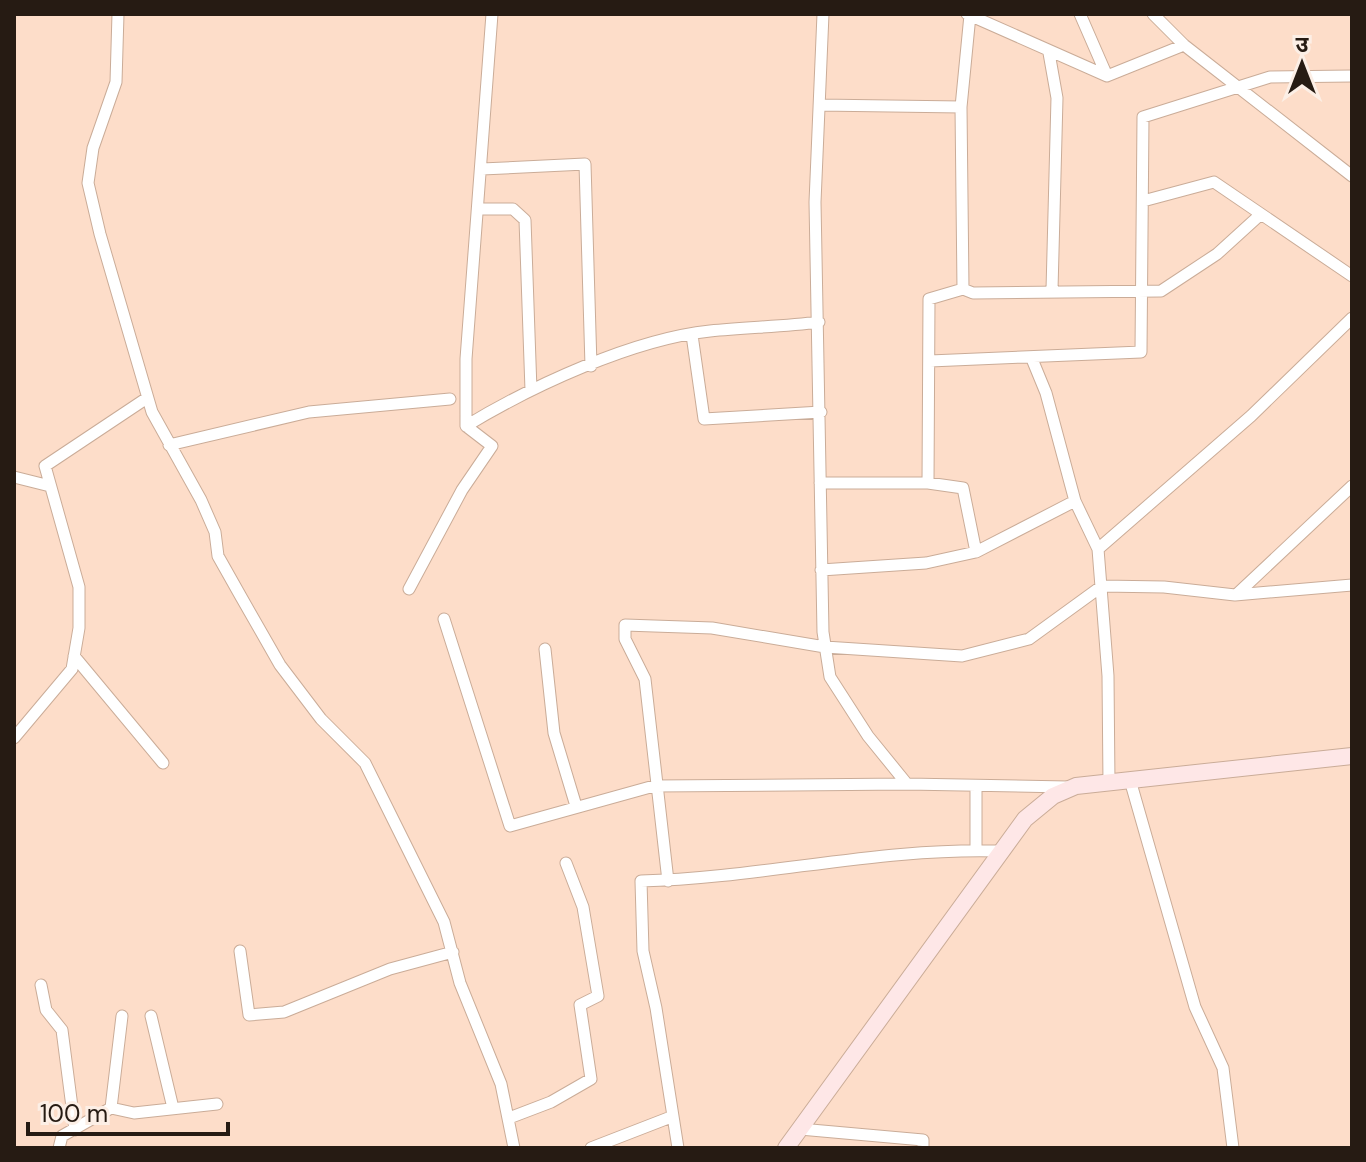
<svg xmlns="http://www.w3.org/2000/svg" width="1366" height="1162" viewBox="0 0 1366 1162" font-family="'DM Sans','Noto Sans Devanagari',sans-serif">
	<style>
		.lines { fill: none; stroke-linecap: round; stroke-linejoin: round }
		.street-casing { stroke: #caac98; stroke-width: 13 }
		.secondary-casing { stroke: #caac98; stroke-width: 18 }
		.street { stroke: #fff; stroke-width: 11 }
		.secondary { stroke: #fee7e7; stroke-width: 16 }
	</style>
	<rect width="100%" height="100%" fill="#fdddc9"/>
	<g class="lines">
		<defs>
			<path id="street" d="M118,14l-2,68 -23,66 -5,35 12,51 52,178 49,88 14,32 3,24 22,39 40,70 41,54 44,44 79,159 16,61 41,101 13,64
				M823,14l-8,188 8,430 7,45 38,59 39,48 160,3
				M967,14l140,62 77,-31
				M1080,14l27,62
				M1153,14l31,31 168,131
				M1049,53l8,45 -5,192
				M819,105l142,2
				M482,169l103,-5 6,202
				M1143,201l71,-19 138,94
				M478,209h35l12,11 6,170
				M963,289l-2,-182 9,-92
				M692,335l12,84 117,-7
				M1032,359l14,34 29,108 23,48
				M930,361l211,-9 2,-235 127,-40 82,-1
				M466,426v-67l26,-345
				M169,445l140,-33 141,-13
				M14,477l36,9
				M820,483h108l35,5 13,64 99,-51
				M928,483l1,-184 34,-10 10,4 188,-2 56,-37 44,-40
				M821,570l105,-7 50,-11
				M409,589l53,-99 30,-44 -26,-20c66,-40 167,-87 244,-95 36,-4 72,-4 109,-9
				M1236,595l116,-109
				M444,619l66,207 144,-40 253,-2
				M545,649l9,84 22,73
				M74,656l89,107
				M14,738l58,-69 7,-41v-41l-34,-121 102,-68
				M1130,780l65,227 28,61 10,80
				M1109,783l-1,-107 -10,-127 153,-133 101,-98
				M976,787v63
				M668,881l-23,-202 -20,-40v-14l87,3 113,19 137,9 67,-17 73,-53 62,1 71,8 117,-10
				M240,951l9,64 35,-3 106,-43 63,-17
				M41,985l5,25 16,20 13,100
				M151,1016l22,92
				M111,1108l23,5 83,-9
				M509,1118l42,-16 40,-23 -11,-74 18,-9 -15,-89 -17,-44
				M800,1129l123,11v8
				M59,1148l3,-12 49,-28 11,-92
				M591,1148l80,-31
				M678,1148l-22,-140 -13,-57 -2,-70c121,-3 239,-34 360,-30"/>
			<path id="secondary" d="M786,1148l239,-329 28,-23 23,-10 276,-30"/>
		</defs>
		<use href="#street" class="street-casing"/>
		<use href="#secondary" class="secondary-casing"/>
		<use href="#street" class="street"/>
		<use href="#secondary" class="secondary"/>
	</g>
	<rect width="1366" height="1162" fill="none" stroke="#261b13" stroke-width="32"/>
	<g transform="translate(1302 64)" stroke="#fcefe6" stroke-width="6" paint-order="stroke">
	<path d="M0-6L14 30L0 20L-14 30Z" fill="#261b13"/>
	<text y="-12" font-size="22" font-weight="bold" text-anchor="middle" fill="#261b13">उ</text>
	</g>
	<path d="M28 1122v12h200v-12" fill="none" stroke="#261b13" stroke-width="4"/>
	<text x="40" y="1122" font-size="24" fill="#261b13" stroke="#fcefe6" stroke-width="6" paint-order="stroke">100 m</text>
</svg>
